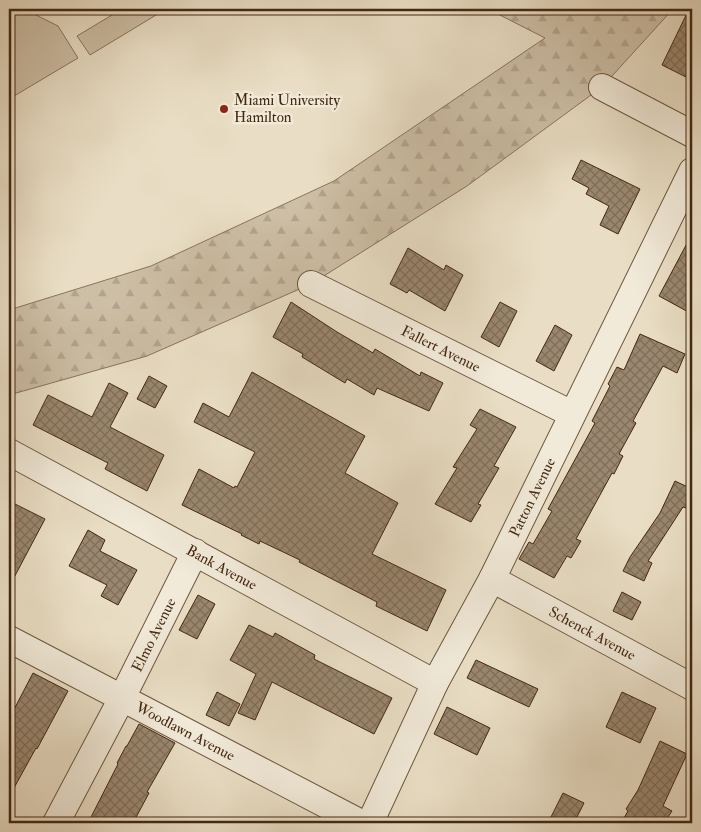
<svg xmlns="http://www.w3.org/2000/svg" width="701" height="832" viewBox="0 0 701 832" font-family="'IM FELL Double Pica',serif">
	<style>
		.green { fill: #cdbfa6; stroke: #89745c }
		.forest { fill: url(#forest-firs); stroke: #89745c }
		.building { fill: url(#building-cross-hatch); stroke: #452811 }
		.lines { fill: none; stroke-linecap: round; stroke-linejoin: round }
		.minor-casing { stroke: #6e563e; stroke-width: 28 }
		.minor { stroke: #f1ead9; stroke-width: 26 }
		.poi-dot { fill: #8f2418; stroke: #f1ead9; stroke-width: 2 }
		.labels { text-anchor: middle; stroke-width: 5; stroke-linejoin: round; paint-order: stroke }
		.poi-label { font-size: 15px; fill: #452811; stroke: #f1ead9; text-anchor: start }
		.street-label { font-size: 15px; fill: #452811; stroke: #f1ead9 }
	</style>
	<defs>
		<pattern id="forest-firs" width="22" height="20" patternUnits="userSpaceOnUse" patternTransform="scale(1.25)"><rect width="22" height="20" fill="#cdbfa6"/><path d="M5 1l3.5 6h-7zM16 11l3.5 6h-7z" fill="#b1a48e"/></pattern>
		<pattern id="building-cross-hatch" width="8" height="8" patternUnits="userSpaceOnUse" patternTransform="scale(1.25)"><rect width="8" height="8" fill="#9a876f"/><path d="M0 0l8 8M0 8l8-8" fill="none" stroke="#7f6e5a"/></pattern>
	</defs>
	<rect width="100%" height="100%" fill="#e9dec5"/>
	<filter id="stains"><feTurbulence type="fractalNoise" baseFrequency=".004" numOctaves="4"/><feColorMatrix values="0 0 0 0 .2 0 0 0 0 .09 0 0 0 0 .02 0 0 0 .5 -.17"/></filter>
	<radialGradient id="worn" r=".72"><stop offset=".6" stop-color="#630" stop-opacity="0"/><stop offset="1" stop-color="#630" stop-opacity=".3"/></radialGradient>
	<path class="green" d="M9,9h15l34,17 20,32 -69,41z
		M122,9h44l-76,46 -13,-19z"/>
	<path class="forest" d="M488,9h185l-71,78 -135,99 -156,98 -164,72 -138,39v-85l142,-44 183,-85 211,-143z"/>
	<path class="building" d="M689,9h3v71l-30,-15z
		M581,160l59,29 -22,45 -18,-9 9,-19 -23,-12 3,-6 -17,-9z
		M692,234v80l-33,-18z
		M408,248l36,22 2,-5 17,10 -18,36 -36,-21 -2,3 -17,-9z
		M291,302l46,30 36,21 2,-4 45,27 1,-4 22,11 -14,28 -52,-23 -3,7 -27,-16 -2,4 -43,-26 1,-3 -30,-17z
		M500,302l17,9 -18,36 -18,-10z
		M555,325l17,10 -18,36 -18,-10z
		M640,334l45,20 -8,19 -14,-7 -30,55 3,2 -17,31 4,2 -9,18 -2,-1 -36,66 5,2 -10,17 -4,-2 -13,22 -35,-19 10,-17 4,2 19,-33 -4,-2 47,-86 -3,-2 18,-35 -2,-2 9,-17 7,3z
		M252,372l113,64 -20,37 53,30 -26,51 74,36 -19,41 -51,-25 1,-4 -78,-40 1,-2 -40,-19 -1,3 -18,-9 1,-1 -60,-29 17,-36 35,19 1,-2 2,1 18,-35 -61,-30 9,-19 26,14z
		M149,376l18,10 -12,22 -18,-9z
		M109,383l19,10 -18,34 54,28 -17,36 -42,-22 3,-6 -75,-38 15,-30 44,22z
		M480,409l36,18 -22,39 5,2 -21,36 3,1 -10,17 -36,-18 22,-36 -4,-1 24,-38 -7,-4z
		M675,481l17,8v7l-6,12 -3,-1 -35,54 4,2 -8,18 -21,-10 7,-14 30,-44z
		M9,501l36,18 -36,68z
		M88,530l17,10 -5,11 37,19 -19,35 -17,-9 6,-11 -38,-19z
		M622,592l19,10 -9,18 -19,-9z
		M198,595l17,9 -18,35 -18,-9z
		M249,625l24,12 2,-4 40,22 -1,4 78,39 -18,36 -102,-52 -17,38 -17,-7 18,-39 -26,-14z
		M476,660l62,29 -9,18 -62,-29z
		M33,673l35,18 -31,58 -1,-1 -27,49v-78z
		M217,692l23,12 -11,22 -23,-11z
		M622,692l34,16 -16,35 -34,-16z
		M447,707l43,21 -13,27 -43,-21z
		M139,724l36,19 -28,49 2,1 -16,30h-45l30,-59 -1,-1 9,-17h1z
		M660,741l27,13 -24,52 9,5 -8,12h-43l7,-12 -2,-2 12,-19z
		M563,793l21,10 -10,20h-26z"/>
	<g class="lines">
		<defs>
			<g id="minor">
				<path d="M602,87l90,47"/>
				<path id="s1" d="M311,284l261,130"/>
				<path id="s2" d="M9,452l426,231"/>
				<path id="s3" d="M492,579l200,108"/>
				<path id="s4" d="M9,639l352,184"/>
				<path id="s5" d="M56,823l66,-125 73,-146"/>
				<path id="s6" d="M370,823l65,-140 57,-104 200,-408"/>
			</g>
		</defs>
		<use href="#minor" class="minor-casing"/>
		<use href="#minor" class="minor"/>
	</g>
	<circle class="poi-dot" cx="224" cy="109" r="5"/>
	<g class="labels">
		<g class="poi-label">
			<text x="234" y="105">Miami University<tspan x="234" dy="17">Hamilton</tspan></text>
		</g>
		<g class="street-label">
			<text dy="5" stroke="none"><textPath href="#s1" startOffset="145">Fallert Avenue</textPath></text>
			<text dy="5" stroke="none"><textPath href="#s6" startOffset="364">Patton Avenue</textPath></text>
			<text dy="5" stroke="none"><textPath href="#s2" startOffset="242">Bank Avenue</textPath></text>
			<text dy="5" stroke="none"><textPath href="#s3" startOffset="114">Schenck Avenue</textPath></text>
			<text dy="5" stroke="none"><textPath href="#s5" startOffset="212">Elmo Avenue</textPath></text>
			<text dy="5" stroke="none"><textPath href="#s4" startOffset="199">Woodlawn Avenue</textPath></text>
		</g>
	</g>
	<rect width="701" height="832" fill="none" stroke="#e9dec5" stroke-width="30"/>
	<rect x="10" y="10" width="681" height="812" fill="none" stroke="#452811" stroke-width="2.5"/>
	<rect x="15" y="15" width="671" height="802" fill="none" stroke="#452811"/>
	<rect width="100%" height="100%" filter="url(#stains)"/>
	<rect width="100%" height="100%" fill="url(#worn)"/>
</svg>
